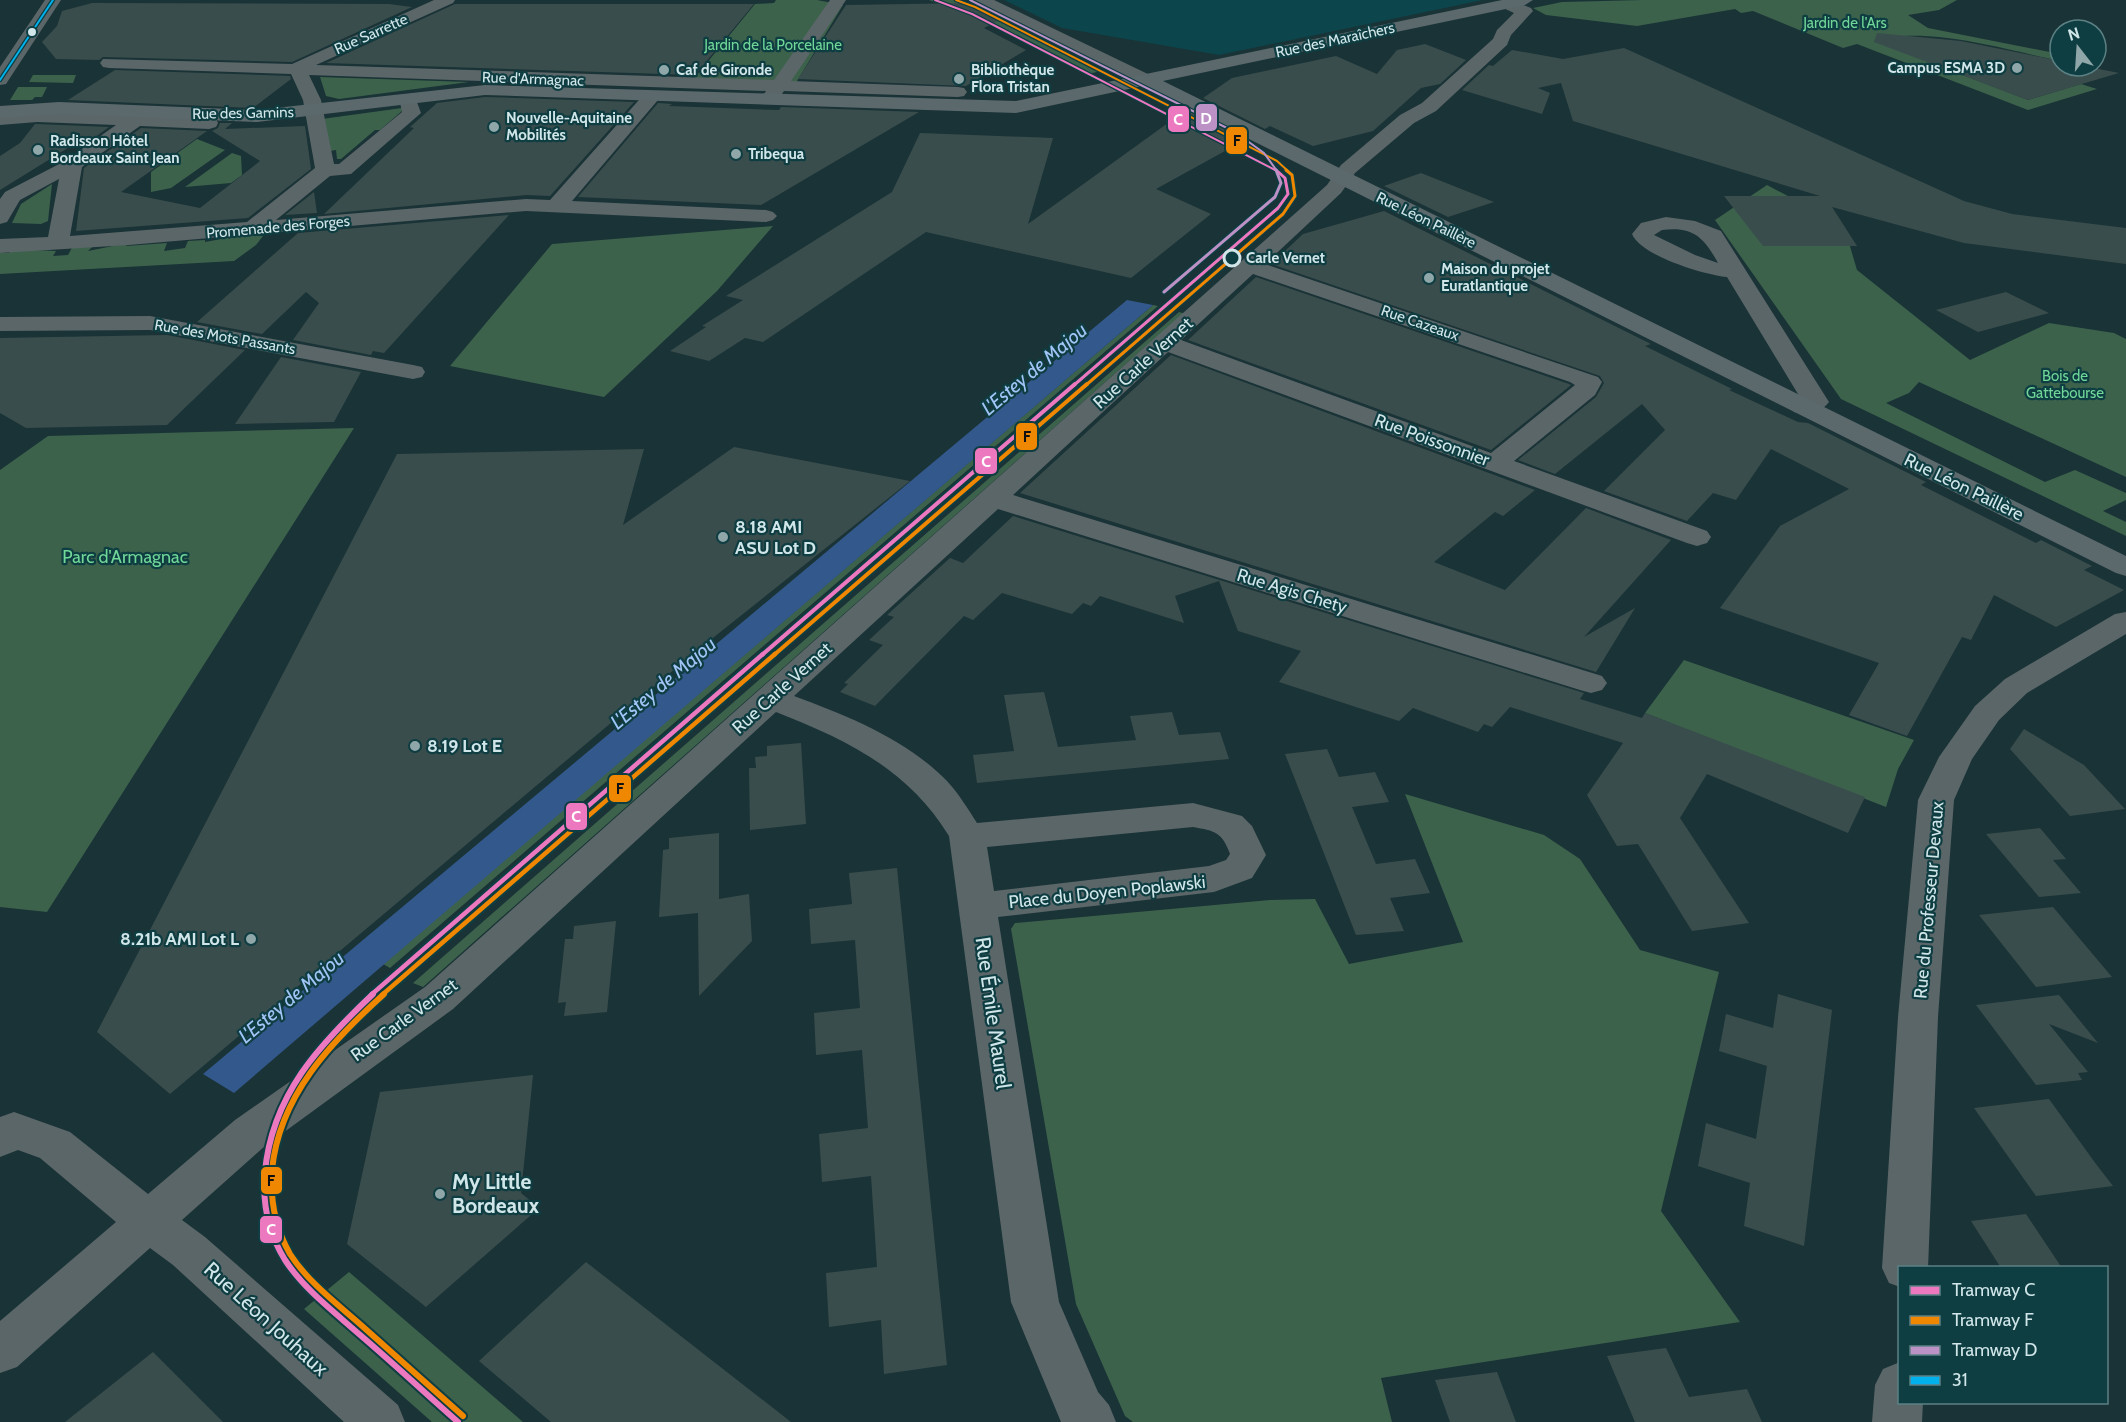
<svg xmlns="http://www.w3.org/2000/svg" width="2126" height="1422" viewBox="0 0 2126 1422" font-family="Cabin,sans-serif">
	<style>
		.built { fill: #0c454b }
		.green { fill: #3c624c }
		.water { fill: #33588c }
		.building { fill: #3a4d4d }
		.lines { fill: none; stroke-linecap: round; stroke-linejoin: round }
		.street { fill: #5b6669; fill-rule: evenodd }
		.secondary { fill: #5b696c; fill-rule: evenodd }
		.bus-1-casing { stroke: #0e3d42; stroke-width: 4.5 }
		.bus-1 { stroke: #00b1eb; stroke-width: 2 }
		.tram-1-far4-casing { stroke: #0e3d42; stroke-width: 4.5 }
		.tram-1-far3-casing { stroke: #0e3d42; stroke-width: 6 }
		.tram-1-far2-casing { stroke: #0e3d42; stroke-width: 8 }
		.tram-1-far1-casing { stroke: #0e3d42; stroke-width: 9 }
		.tram-1-casing { stroke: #0e3d42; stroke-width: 10 }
		.tram-2-far4-casing { stroke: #0e3d42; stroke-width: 4.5 }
		.tram-2-far3-casing { stroke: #0e3d42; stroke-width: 6 }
		.tram-2-far2-casing { stroke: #0e3d42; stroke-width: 8 }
		.tram-2-far1-casing { stroke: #0e3d42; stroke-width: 9 }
		.tram-2-casing { stroke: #0e3d42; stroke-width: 10 }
		.tram-3-far1-casing { stroke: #0e3d42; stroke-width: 4.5 }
		.tram-3-casing { stroke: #0e3d42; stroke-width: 6 }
		.tram-1-far4 { stroke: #ec78bf; stroke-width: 2 }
		.tram-1-far3 { stroke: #ec78bf; stroke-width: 3 }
		.tram-1-far2 { stroke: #ec78bf; stroke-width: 4 }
		.tram-1-far1 { stroke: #ec78bf; stroke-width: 4.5 }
		.tram-1 { stroke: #ec78bf; stroke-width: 6 }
		.tram-2-far4 { stroke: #f08700; stroke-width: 2 }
		.tram-2-far3 { stroke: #f08700; stroke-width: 3 }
		.tram-2-far2 { stroke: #f08700; stroke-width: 4 }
		.tram-2-far1 { stroke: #f08700; stroke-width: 4.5 }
		.tram-2 { stroke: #f08700; stroke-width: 6 }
		.tram-3-far1 { stroke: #bc92c6; stroke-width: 2 }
		.tram-3 { stroke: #bc92c6; stroke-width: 3 }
		.bus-dot { fill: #d0e6e9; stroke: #0e3d42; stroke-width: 2 }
		.poi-dot { fill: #90a7aa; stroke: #0e3d42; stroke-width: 2 }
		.stop-dot { fill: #0e3d42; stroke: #d0e6e9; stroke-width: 3 }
		.labels { text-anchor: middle; stroke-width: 4.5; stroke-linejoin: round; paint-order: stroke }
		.far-park-label { font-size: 15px; fill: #71d798; stroke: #0e3d42 }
		.far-street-label { font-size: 15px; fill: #d0e6e9; stroke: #0e3d42 }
		.far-poi-label { font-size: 15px; font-weight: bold; fill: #d0e6e9; stroke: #0e3d42; text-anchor: start }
		.far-stop-label { font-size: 15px; font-weight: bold; fill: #d0e6e9; stroke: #0e3d42; text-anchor: start }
		.street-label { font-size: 18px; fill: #d0e6e9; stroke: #0e3d42 }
		.poi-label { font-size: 18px; font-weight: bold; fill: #d0e6e9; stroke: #0e3d42; text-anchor: start }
		.park-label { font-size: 18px; fill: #71d798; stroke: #0e3d42 }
		.water-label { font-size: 20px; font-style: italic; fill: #a2c4f6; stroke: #0e3d42 }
		.near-street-label { font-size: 21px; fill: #d0e6e9; stroke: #0e3d42 }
		.near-poi-label { font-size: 21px; font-weight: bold; fill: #d0e6e9; stroke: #0e3d42; text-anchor: start }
		.line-badge { stroke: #0e3d42; stroke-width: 2 }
		.badge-label { font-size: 16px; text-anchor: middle; font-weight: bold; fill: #fff }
		.pale-badge-label { font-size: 16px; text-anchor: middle; font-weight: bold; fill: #111 }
	</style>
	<rect width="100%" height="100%" fill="#1a3336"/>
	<path class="built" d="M1004,0h479l-264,55 -157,-27z"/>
	<path class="green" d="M776,0h41l26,5 -49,81 -102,-5 63,-77 19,-1z
		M929,0h26l17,6 130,65 -15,3 -112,-57z
		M1642,0h315l-18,10 -31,5 20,13 132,26v7c-53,-11 -135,-36 -186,-20l154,59 53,-16 16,5 -69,21 -171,-66 -14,4 -90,-37 -12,2 -6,-4 -98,17 -91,-11 -13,-7 29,-6z
		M33,75h43l-3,8 -44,-1z
		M320,77l149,5 -130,17 -13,-3z
		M18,87h29l-5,10h-7l-3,3h-22z
		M402,108l1,2 -23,20h-5l-34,29h-4l-1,-9 -6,1 -8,-32z
		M197,139l28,11 -54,38 -20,4v-20z
		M232,153l9,3 1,19 -11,8 -46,4z
		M52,184l-4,37 -7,3 -29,-1 9,-19z
		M1767,185l77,41 13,44 113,90 79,-37 65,10 12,6v138l-207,-95 -10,11 -23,10 159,79 30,-12 51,23v7l-23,11 23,11v14l-285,-137 -126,-179z
		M773,226l-56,65 -113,106 -154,-31 102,-122z
		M253,233l-1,2 11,1 -7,9 -22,16 -234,13v-21h9l2,-4 45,2 -3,5 15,-1 5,-9h20l-5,5 40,-8 -2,3 41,-3 -3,8 21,-3 3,-7 17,-1v2z
		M1153,305l5,1 -768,662 -7,-4z
		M1179,312l7,2 -49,40 -714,633 -10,-4z
		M354,428l-307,484 -47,-5v-437l48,-34z
		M1684,660l230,80 -16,29 -12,38 -241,-94z
		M1405,794l139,41 36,24 60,91 79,22 -58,239 79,111 -359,56 11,44h-259l-8,-6 -49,-112 -65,-375 4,-6 255,-23 45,-1 34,65 114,-22z
		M349,1272l174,150h-91l-128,-113z"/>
	<path class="water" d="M1127,300l26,5 -919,788 -31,-19z"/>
	<path class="building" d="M92,3l297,1 23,3 -120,55 -189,-5 -4,3 -43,-1 -14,-17 15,-16 5,-15z
		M972,3l30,16 -18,9 42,22 -60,36 -168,-7 48,-74z
		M455,4h299l-59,71 -369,-12z
		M1877,33l84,8 99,20v5h24l35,7 -91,27 -154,-58z
		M1425,44l41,16 -26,24 -19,4 -48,43 -60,15 -43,-20 -5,3 -62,-31 29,-20 104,-22 41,18 20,-24z
		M1624,48l340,153 48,13 114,14v36l-162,-21 -132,-36 25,39h-94l-39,-50h96l-247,-75 -12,-38 -23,5 12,5 -8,21 -80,-24 27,-25 4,1 19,-16 51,9z
		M115,70l175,6 1,3 -38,29 -185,-8z
		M485,97l149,5 -84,94 -23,-1 -203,19 90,-86 -4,-1 27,-24z
		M658,103l14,1 -3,2 110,4 2,-3 138,5 -158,93 -183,-8z
		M1186,110l59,30 -89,49 55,25 -80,64 -205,-46 -163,110 -18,-4 -36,23 -39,-10 36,-24 -4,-1 41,-26 -17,-4 166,-104 28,-59 133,5 -25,86z
		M220,123h12l-7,6 80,-3 6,43 -63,49 -172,13 8,-63 57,-40 66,3 -86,61 79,16 60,-47 -48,-30 6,-3z
		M35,124h2l72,3 -26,19 1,-8 -84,52v-34l20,-13z
		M1421,173l73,29 -46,15 -64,-31z
		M314,192l3,21 -32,2z
		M1384,211l267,133 -6,2 87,43 -3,1 69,32 10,1 118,59 -5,3 115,58 5,-3 51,26 -8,4 40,20 -68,37 -62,-32 -23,45 -9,-3 -55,99 -58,-21 30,-52 -159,-55 60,-82 69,-37 -78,-40 -35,51 -23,-7 -26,28 -83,-30 61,-61 -23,-26 -87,70 -37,-14 78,-63 8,-14 -4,-7 -329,-112 32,-30z
		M509,215l-125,138 -11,-2 -2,4 -78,-15 26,-37 -13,-11 -44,42 -65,-12 101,-89z
		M1256,277l313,107 2,1 -80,65 -303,-110z
		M2006,292l43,21 -71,19 -42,-22z
		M167,335l78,15 -78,75 -141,3 -26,-15v-75z
		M1171,355l364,135 -32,26 -8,-4 -61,50 71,28 81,-82 85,32 -87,97 51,-29 -39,64 -576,-179z
		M281,357l80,15 -27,50 -99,2z
		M734,447l176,34 -216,172 -524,441 -73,-62 300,-578 247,-5 -21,76z
		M1013,516l571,177 -4,6 62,19 3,-5 220,84 -17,36 -141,-59 -27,44 69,105 -57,8 -54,-87 -21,2 -30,-51 36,-52 -113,-36 -18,20 -8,-3 -6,8 -65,-24 -14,13 -120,-39 22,-31 -63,-20 -19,-50 -44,15 9,27 -84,-27 -9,10 -8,-3 -11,11 -70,-21 -29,27 -9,-4 -89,90 -35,-14 8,-8 -4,-1 39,-38 -14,-5 25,-23 -7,-2 63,-57 13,5z
		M1044,692l14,55 78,-7 -6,-24 42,-4 7,23 41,-3 9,27 -252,24 -4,-28 41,-4 -10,-56z
		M2024,729l60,36 41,44 -55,7 -60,-67z
		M801,743l5,81 -56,6 -1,-62h7l-1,-11 12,-1v-10z
		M1327,749l12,28 36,-5 14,30 -37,5 24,57 39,-5 15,34 -40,5 14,33 -48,4 -71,-181z
		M2040,828l26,31 -13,1 28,33 -42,4 -53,-63z
		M719,833v66l30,-5 3,47 -53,55 -1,-83 -39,4 4,-67 6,-1v-11z
		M897,868l50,497 -63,9 -3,-54 -52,7 -3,-54 51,-6 -6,-91 -49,6 -3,-48 49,-6 -6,-78 -46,5 -2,-42 46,-5 -5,-68 -44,4 -2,-35 43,-5 -3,-31z
		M2053,907l59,70 -76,10 -57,-72z
		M616,921l-9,91 -43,4 2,-14 -8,1 7,-64h8l1,-13z
		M1778,994l54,16 -28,236 -60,-20 6,-43 -52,-17 8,-43 50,16 11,-73 -48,-15 7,-37 47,14z
		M2059,995l39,48 -49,-19 39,48 -10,1 4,7 -46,5 -60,-80z
		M533,1075l-12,118 18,15 -113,99 -79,-63 33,-152z
		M2049,1099l47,65 17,22 -77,10 -62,-88z
		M2026,1214l36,54h-61l-30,-47z
		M586,1262l205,160h-240l-72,-61z
		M1666,1348l23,49 58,-8 15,33h-127l-28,-66z
		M153,1352l70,70h-158z
		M1497,1372l19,50h-66l-15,-42z"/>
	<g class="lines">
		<path class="street" d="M45,0h16l-55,84 -6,1v-18z
			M434,0h21l-2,3 -137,62 458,15 56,-80h16l-55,81 167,6 6,1 3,4 -3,4 -6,1 -174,-6 -9,13h-12l-3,-4 6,-9 -457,-16 12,25 13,64h5l63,-52 -3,-14 3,-4h12l7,19 -70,61 -21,2 -54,44 250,-21 24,1 96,-108h12l3,4 -3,4 -86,101 194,9 7,2 4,4 -4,4 -7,2 -240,-11 -397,34 -129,8v-14l48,-2 11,-58 -39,21 -13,22 -7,2v-25l5,-7 60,-31 51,-36 -79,-3 -37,3v-12l37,-3 95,4 8,-3 8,4 61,2 7,2 2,4 -2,4 -7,2 -69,-3 -58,41 -12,69 177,-14 68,-54 -12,-68 -12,-26 -182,-6 -6,-1 -3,-4 3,-4 189,5z
			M973,0h21l158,76 3,4 -3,4h-12l-165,-81z
			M1510,0l21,8 2,3 -22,24 -4,10 -71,66 -22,12 -59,50 -14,20 -76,71 333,113 4,5 -7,13 -81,66 193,70 4,6 -4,6 -10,3 -10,-3 -519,-191 -155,143 589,181 5,7 -5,7 -11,3 -11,-3 -582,-181 -204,187c54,20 112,43 153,85 12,13 21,28 30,42l216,-20 49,13 10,10 14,29 -14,23 -38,14 -216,25 61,385 39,90 11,13 7,17h-55l-50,-120 -62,-466c-41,-67 -102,-96 -173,-124l-323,297 -188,137 -83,74 23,17 193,168 7,17h-61l-171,-157 -23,-17 -133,119 -17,6v-52l116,-99 -76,-64 -22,-8 -18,7v-40l14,-5 56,20 78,62 87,-74 190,-133 902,-802 14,-20 59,-50 22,-12 71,-64 4,-9 17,-17 -13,-6 -2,-3 2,-3zM1253,274l317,108 5,3 -84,68 -310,-113zM1193,827c22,4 29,5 37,27l-4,6 -17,6 -215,25 -7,-44z
			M1666,217l29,4 26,10 108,171c-8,11 -23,13 -35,10l-4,-5 4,-5 7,-3 -74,-122c-22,-2 -86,-21 -95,-43l9,-11zM1662,230c32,-4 42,8 56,33l-23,-8 -41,-20z
			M150,316l263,49 9,2 3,5 -3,5 -9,2 -263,-49 -150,1v-14z
			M2126,612v22l-99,59 -28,27 -27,39 -18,41 -16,217 -10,251h-28v19l-11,-4 -7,-15 16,-251 20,-217 21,-43 36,-51 30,-27 110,-65z
			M1900,1362v40h23l-1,20h-50l3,-37 8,-16z"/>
		<path class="secondary" d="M1502,0h31l-8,5 -362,76 963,475v20l-10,-3 -973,-487 -127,27 -531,-18 -228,27 -198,-8 -59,4v-12l59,-4 198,8 228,-25 531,16z"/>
		<defs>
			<path id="bus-1" d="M0,80l53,-80"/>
		</defs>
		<use href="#bus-1" class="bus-1-casing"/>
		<use href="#bus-1" class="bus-1"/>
		<defs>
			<path id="tram-1-far4" d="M935,0l37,14 305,157"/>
			<path id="tram-1-far3" d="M1073,386l205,-178 10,-14 -3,-16 -9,-8"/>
			<path id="tram-1-far2" d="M762,655l313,-271"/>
			<path id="tram-1-far1" d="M371,995l392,-341"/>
			<path id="tram-1" d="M373,994c-54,51 -101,101 -108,178 -3,31 4,62 20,88 19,29 48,51 74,74 34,29 66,59 99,88"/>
			<path id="tram-2-far4" d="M956,0l19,7 302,154 11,10"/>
			<path id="tram-2-far3" d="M1085,386l198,-172 12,-18 -3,-21 -6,-5"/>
			<path id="tram-2-far2" d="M774,655l313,-271"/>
			<path id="tram-2-far1" d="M382,995l393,-341"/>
			<path id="tram-2" d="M384,994c-53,48 -105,102 -112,176 -2,29 3,58 18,84 18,28 46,49 71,71 34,30 68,61 102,91"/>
			<path id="tram-3-far1" d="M970,0l265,132 29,21 13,18"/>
			<path id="tram-3" d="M1164,292l111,-95 6,-14 -5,-13"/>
		</defs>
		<use href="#tram-1-far4" class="tram-1-far4-casing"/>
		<use href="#tram-1-far3" class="tram-1-far3-casing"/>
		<use href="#tram-1-far2" class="tram-1-far2-casing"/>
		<use href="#tram-1-far1" class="tram-1-far1-casing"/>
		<use href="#tram-1" class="tram-1-casing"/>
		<use href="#tram-2-far4" class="tram-2-far4-casing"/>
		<use href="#tram-2-far3" class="tram-2-far3-casing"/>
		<use href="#tram-2-far2" class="tram-2-far2-casing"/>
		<use href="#tram-2-far1" class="tram-2-far1-casing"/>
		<use href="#tram-2" class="tram-2-casing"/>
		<use href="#tram-3-far1" class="tram-3-far1-casing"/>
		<use href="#tram-3" class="tram-3-casing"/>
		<use href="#tram-1-far4" class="tram-1-far4"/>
		<use href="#tram-1-far3" class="tram-1-far3"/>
		<use href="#tram-1-far2" class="tram-1-far2"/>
		<use href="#tram-1-far1" class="tram-1-far1"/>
		<use href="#tram-1" class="tram-1"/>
		<use href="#tram-2-far4" class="tram-2-far4"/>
		<use href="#tram-2-far3" class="tram-2-far3"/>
		<use href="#tram-2-far2" class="tram-2-far2"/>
		<use href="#tram-2-far1" class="tram-2-far1"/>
		<use href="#tram-2" class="tram-2"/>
		<use href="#tram-3-far1" class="tram-3-far1"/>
		<use href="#tram-3" class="tram-3"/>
	</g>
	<circle class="bus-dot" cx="32" cy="32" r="5"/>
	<g class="poi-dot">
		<circle cx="2017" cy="68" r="6"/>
		<circle cx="664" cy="70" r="6"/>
		<circle cx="959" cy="79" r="6"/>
		<circle cx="494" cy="127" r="6"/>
		<circle cx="38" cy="150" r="6"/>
		<circle cx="736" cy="154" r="6"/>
		<circle cx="1429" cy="278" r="6"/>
		<circle cx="723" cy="537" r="6"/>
		<circle cx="415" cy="746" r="6"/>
		<circle cx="251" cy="939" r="6"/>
		<circle cx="440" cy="1194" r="6"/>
	</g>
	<circle class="stop-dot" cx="1232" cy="258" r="8"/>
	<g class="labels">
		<g class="far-park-label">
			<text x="1845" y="28">Jardin de l'Ars</text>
			<text x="773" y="50">Jardin de la Porcelaine</text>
			<text x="2065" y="381">Bois de<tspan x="2065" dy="17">Gattebourse</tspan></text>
		</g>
		<g class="far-street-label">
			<text transform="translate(371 34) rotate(-24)" y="5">Rue Sarrette</text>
			<text transform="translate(1335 40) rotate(-12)" y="5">Rue des Maraîchers</text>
			<text transform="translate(533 79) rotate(2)" y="5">Rue d'Armagnac</text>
			<text transform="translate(243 113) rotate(-1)" y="5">Rue des Gamins</text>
			<text transform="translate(1426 220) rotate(26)" y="5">Rue Léon Paillère</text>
			<text transform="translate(278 227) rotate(-5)" y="5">Promenade des Forges</text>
			<text transform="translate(1420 323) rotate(19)" y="5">Rue Cazeaux</text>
			<text transform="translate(225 337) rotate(10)" y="5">Rue des Mots Passants</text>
		</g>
		<g class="far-poi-label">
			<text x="2005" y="73" text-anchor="end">Campus ESMA 3D</text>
			<text x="676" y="75">Caf de Gironde</text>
			<text x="971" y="75">Bibliothèque<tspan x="971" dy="17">Flora Tristan</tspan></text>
			<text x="506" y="123">Nouvelle-Aquitaine<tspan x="506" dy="17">Mobilités</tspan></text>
			<text x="50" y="146">Radisson Hôtel<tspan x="50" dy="17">Bordeaux Saint Jean</tspan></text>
			<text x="748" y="159">Tribequa</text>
			<text x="1441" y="274">Maison du projet<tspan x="1441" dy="17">Euratlantique</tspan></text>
		</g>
		<g class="far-stop-label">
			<text x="1246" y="263">Carle Vernet</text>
		</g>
		<g class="street-label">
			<text transform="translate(1143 363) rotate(-42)" y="6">Rue Carle Vernet</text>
			<text transform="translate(1432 440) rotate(20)" y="6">Rue Poissonnier</text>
			<text transform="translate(1964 487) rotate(26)" y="6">Rue Léon Paillère</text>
			<text transform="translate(1292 591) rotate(17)" y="6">Rue Agis Chety</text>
			<text transform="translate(782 688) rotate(-42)" y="6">Rue Carle Vernet</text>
			<text transform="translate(1107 892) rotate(-6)" y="6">Place du Doyen Poplawski</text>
			<text transform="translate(1929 900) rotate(-85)" y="6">Rue du Professeur Devaux</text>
			<text transform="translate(404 1020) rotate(-36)" y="6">Rue Carle Vernet</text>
		</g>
		<g class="poi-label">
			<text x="735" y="533">8.18 AMI<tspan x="735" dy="21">ASU Lot D</tspan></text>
			<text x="427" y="752">8.19 Lot E</text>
			<text x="239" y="945" text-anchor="end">8.21b AMI Lot L</text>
		</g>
		<g class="park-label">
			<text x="125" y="563">Parc d'Armagnac</text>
		</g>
		<g class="water-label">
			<text transform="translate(1034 369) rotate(-40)" y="7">L'Estey de Majou</text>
			<text transform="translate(663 683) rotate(-40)" y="7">L'Estey de Majou</text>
			<text transform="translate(291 997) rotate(-40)" y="7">L'Estey de Majou</text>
		</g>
		<g class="near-street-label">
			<text transform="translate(993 1013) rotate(82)" y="7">Rue Émile Maurel</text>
			<text transform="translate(266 1319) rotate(42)" y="7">Rue Léon Jouhaux</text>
		</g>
		<g class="near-poi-label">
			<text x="452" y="1189">My Little<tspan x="452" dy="24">Bordeaux</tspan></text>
		</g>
	</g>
	<g class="line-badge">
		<rect x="1195" y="103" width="23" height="29" rx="6" fill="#bc92c6"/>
		<rect x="1167" y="105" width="23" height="28" rx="6" fill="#ec78bf"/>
		<rect x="1225" y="126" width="23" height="29" rx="6" fill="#f08700"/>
		<rect x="1015" y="422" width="23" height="29" rx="6" fill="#f08700"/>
		<rect x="974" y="447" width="24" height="28" rx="6" fill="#ec78bf"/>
		<rect x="608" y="774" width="24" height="29" rx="6" fill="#f08700"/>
		<rect x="565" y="802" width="23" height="29" rx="6" fill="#ec78bf"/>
		<rect x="260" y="1166" width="23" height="29" rx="6" fill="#f08700"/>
		<rect x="259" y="1215" width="24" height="29" rx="6" fill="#ec78bf"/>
	</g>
	<g class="badge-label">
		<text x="1206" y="124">D</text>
		<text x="1178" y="125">C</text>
		<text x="986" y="467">C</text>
		<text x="576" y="822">C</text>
		<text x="271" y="1235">C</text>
	</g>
	<g class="pale-badge-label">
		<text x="1237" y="146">F</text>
		<text x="1027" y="442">F</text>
		<text x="620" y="794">F</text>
		<text x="271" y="1186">F</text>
	</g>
	<rect x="1898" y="1266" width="210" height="138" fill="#0e3d42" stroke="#5c8185" stroke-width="1.5"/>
	<rect x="1910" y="1286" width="30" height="9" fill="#ec78bf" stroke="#5c8185" stroke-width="1.5"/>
	<text x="1952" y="1296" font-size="18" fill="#d0e6e9">Tramway C</text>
	<rect x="1910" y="1316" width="30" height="9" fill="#f08700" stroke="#5c8185" stroke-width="1.5"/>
	<text x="1952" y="1326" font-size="18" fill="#d0e6e9">Tramway F</text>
	<rect x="1910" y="1346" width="30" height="9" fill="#bc92c6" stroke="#5c8185" stroke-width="1.5"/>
	<text x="1952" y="1356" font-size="18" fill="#d0e6e9">Tramway D</text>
	<rect x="1910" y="1376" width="30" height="9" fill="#00b1eb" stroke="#5c8185" stroke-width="1.5"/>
	<text x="1952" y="1386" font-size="18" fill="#d0e6e9">31</text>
	<g transform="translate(2078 48) rotate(343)"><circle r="28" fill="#0e3d42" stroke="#5c8185" stroke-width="1.5"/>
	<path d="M0-4.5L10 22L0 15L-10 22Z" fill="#90a7aa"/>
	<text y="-9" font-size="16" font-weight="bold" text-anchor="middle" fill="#d0e6e9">N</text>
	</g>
</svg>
